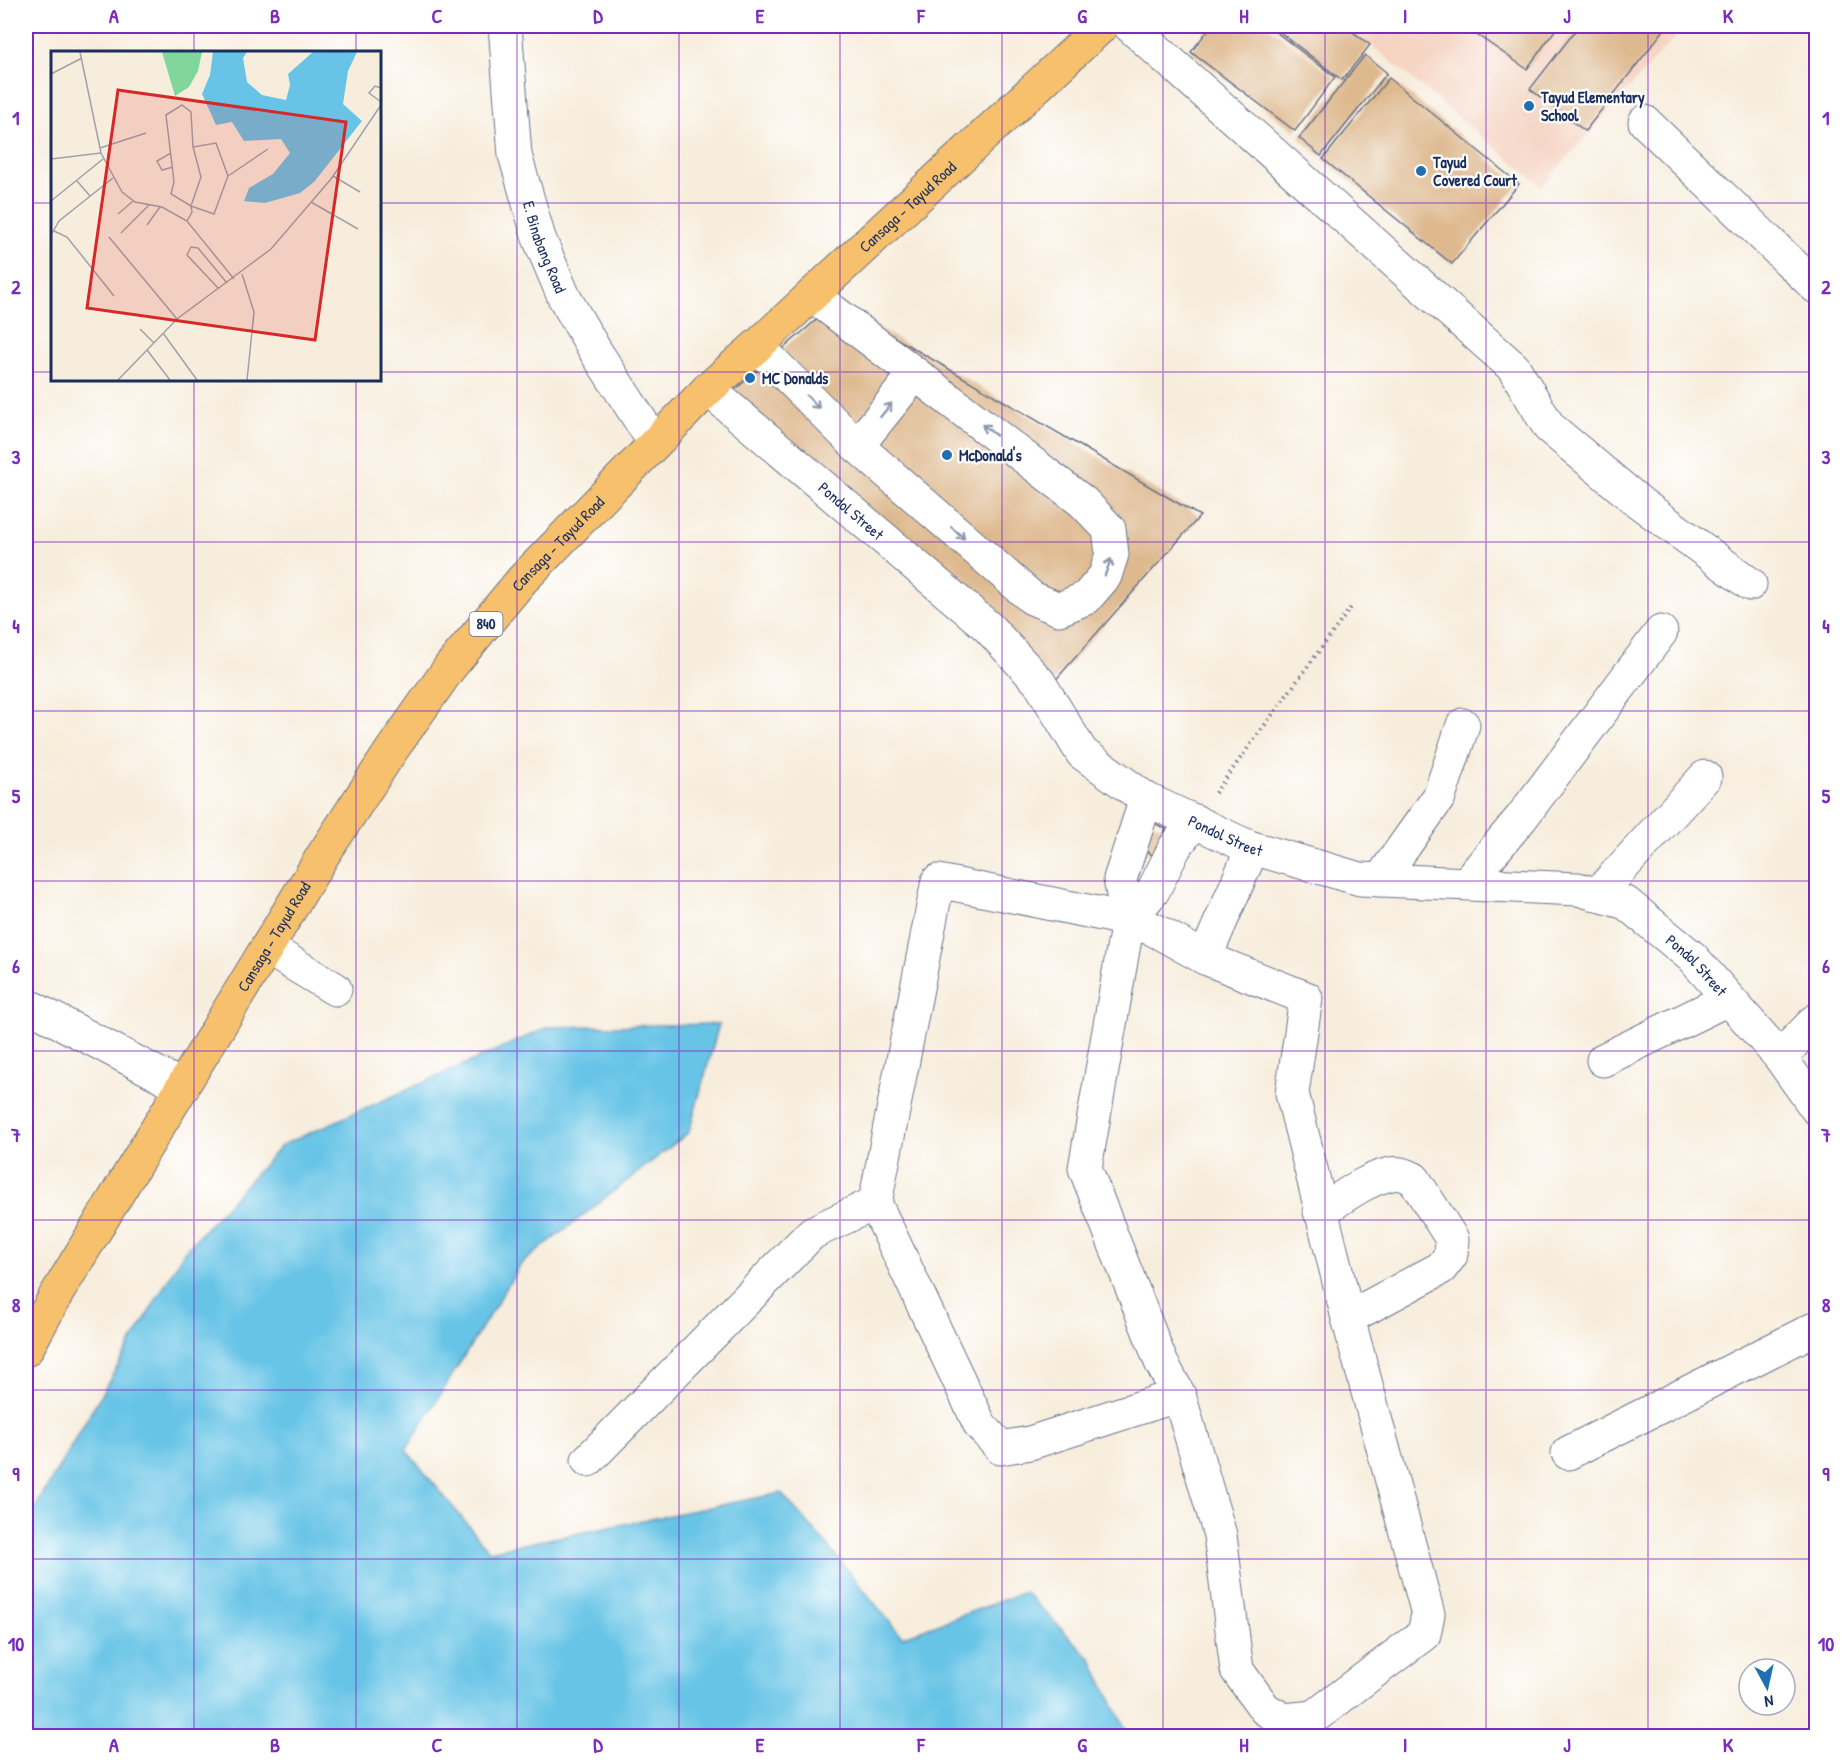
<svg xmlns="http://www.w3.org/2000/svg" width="1842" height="1762" viewBox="0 0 1842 1762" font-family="'Patrick Hand',sans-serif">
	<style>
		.built { fill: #f5d3c1 }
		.water { fill: #68c4e6; stroke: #427aa2; stroke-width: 1.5 }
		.building { fill: #deb98f }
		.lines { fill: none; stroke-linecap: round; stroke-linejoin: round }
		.minor-casing { stroke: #68728a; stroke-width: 35 }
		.highway-casing { stroke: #68728a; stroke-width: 35 }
		.path { stroke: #68728a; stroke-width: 4; stroke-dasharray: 1.5 4.5; stroke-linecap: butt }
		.minor { stroke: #fff; stroke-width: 33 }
		.highway { stroke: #f7c06c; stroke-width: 33 }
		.oneway { stroke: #8d97ae }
		.grid { fill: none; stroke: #7b2cbf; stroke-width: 1.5; stroke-opacity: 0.55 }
		.poi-dot { fill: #1f6fb2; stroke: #fff; stroke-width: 2 }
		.labels { text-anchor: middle; stroke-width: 4.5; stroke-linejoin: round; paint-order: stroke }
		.shield { fill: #fff; stroke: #5f6d8e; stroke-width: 1.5 }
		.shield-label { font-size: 15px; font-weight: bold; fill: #1b2f5e }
		.poi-label { font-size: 16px; font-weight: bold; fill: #1b2f5e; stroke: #fff; text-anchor: start }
		.street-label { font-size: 16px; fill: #1b2f5e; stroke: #fff }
		.inset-road { fill: none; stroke: #9fa1aa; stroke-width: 1.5 }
		.view { fill: #d62828; fill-opacity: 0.15; stroke: #d62828; stroke-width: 3 }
		.inset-edge { fill: none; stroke: #1b2f5e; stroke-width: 3 }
		.neatline { fill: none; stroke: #7b2cbf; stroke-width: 2 }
		.grid-label { font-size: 20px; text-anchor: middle; font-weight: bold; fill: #7b2cbf }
	</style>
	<rect width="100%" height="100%" fill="#fff"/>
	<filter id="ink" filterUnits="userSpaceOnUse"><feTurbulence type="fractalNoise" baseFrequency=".0167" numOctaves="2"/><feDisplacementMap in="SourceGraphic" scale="12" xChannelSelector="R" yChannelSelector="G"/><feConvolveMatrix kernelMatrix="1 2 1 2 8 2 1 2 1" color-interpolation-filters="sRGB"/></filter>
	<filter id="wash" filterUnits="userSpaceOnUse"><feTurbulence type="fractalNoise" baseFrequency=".008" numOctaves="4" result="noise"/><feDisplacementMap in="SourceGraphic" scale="24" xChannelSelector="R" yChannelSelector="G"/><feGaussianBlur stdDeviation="1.35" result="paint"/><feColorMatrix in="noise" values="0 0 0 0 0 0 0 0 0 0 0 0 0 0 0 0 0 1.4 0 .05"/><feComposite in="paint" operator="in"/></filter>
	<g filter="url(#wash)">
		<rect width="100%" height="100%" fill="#f7eddc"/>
		<path class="built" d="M1348,26h337l-143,160z"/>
		<path class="water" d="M719,1024l-30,108 -168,132 -115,186 83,101 292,-58 42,47 79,97 123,-45 66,67 38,77h-1103v-212l158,-272 98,-107 267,-118z"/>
		<g id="blocks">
			<path class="building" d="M1211,26h57l67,51 -40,54 -104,-79z
				M1272,26h73l25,19 -28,35z
				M1464,26h94l-31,43z
				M1579,26h88l-82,105 -55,-42z
				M1365,55l22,18 -66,83 -22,-18z
				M1389,78l130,106 -67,80 -129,-105z
				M836,303l364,213 -148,168 -323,-289z
				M1150,821l16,8 -13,26 -16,-8z"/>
		</g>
	</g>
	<g filter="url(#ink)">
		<use href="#blocks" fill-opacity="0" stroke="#68728a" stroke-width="1.5"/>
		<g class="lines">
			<defs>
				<g id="minor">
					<path id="s1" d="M505,26l10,129 24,83 25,59 32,55 59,91"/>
					<path d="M1130,26l384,342 35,59 91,76 110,81"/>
					<path d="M1645,122l171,165"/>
					<path d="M757,346l100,100 175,152 27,11 27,-11 19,-22 7,-22 -3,-25 -26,-27 -271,-207"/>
					<path id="s2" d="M708,389l280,238 51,55 43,71 64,46 103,48 111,32 218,10 48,14 66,54 88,100 36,51"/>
					<path d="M857,446l58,-72"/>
					<path d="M1146,799l-26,80 8,42 -43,247 76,194 18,33 41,140 17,135 28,39 19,11 30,-3 110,-83 4,-20 -80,-296 -56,-225 14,-95 -101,-40 -52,-29 -46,-14 -169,-34 -63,322 105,222 21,23 29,-5 149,-48"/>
					<path d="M1380,880l59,-83 24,-72"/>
					<path d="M1467,883l55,-66 139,-185"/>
					<path d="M1597,895l108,-118"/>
					<path d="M1128,921l25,-30 22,-44 20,-26"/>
					<path d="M267,948l68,41"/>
					<path d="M1205,958l41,-95 3,-16"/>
					<path d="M26,1006l5,1 152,80"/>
					<path d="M1780,1057l36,-37"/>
					<path d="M1603,1060l125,-61"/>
					<path d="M1320,1212c22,-14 46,-33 71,-38 9,-2 16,1 23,5l38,60 -1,16 -10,13 -93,50"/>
					<path d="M1568,1453l248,-125"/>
					<path d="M588,1460l224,-227 63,-30"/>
				</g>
				<g id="highway">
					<path id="s3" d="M26,1350l30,-55 267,-440 68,-104 59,-84 72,-87 186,-191 49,-43 345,-320"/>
				</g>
			</defs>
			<use href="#minor" class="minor-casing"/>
			<use href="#highway" class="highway-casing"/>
			<path class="path" d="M1215,793l137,-187"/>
			<use href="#minor" class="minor"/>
			<use href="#highway" class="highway"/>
		</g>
		<defs><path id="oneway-shaft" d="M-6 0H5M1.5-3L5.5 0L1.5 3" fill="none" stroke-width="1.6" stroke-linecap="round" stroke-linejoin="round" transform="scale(1.5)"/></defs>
		<g class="oneway">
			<use href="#oneway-shaft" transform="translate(813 402) rotate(45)"/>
			<use href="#oneway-shaft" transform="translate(886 410) rotate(-51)"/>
			<use href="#oneway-shaft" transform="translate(989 430) rotate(-142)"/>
			<use href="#oneway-shaft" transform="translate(958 533) rotate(41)"/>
			<use href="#oneway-shaft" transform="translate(1108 567) rotate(-70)"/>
		</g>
	</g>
	<path class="grid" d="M194,26v26M356,26v26M517,26v1710M679,26v1710M840,26v1710M1002,26v1710M1163,26v1710M1325,26v1710M1486,26v1710M1648,26v1710M26,203h26M380,203h1436M26,372h26M380,372h1436M194,380v1356M356,380v1356M26,542h1790M26,711h1790M26,881h1790M26,1051h1790M26,1220h1790M26,1390h1790M26,1559h1790"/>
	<g class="poi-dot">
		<circle cx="1529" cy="106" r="6"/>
		<circle cx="1421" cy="171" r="6"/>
		<circle cx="750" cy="378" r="6"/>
		<circle cx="947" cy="455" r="6"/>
	</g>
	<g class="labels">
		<rect class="shield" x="469.5" y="612" width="33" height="24" rx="4.5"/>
		<g class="shield-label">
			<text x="486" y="629">840</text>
		</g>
		<g class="poi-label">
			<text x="1541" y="103">Tayud Elementary<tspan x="1541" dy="18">School</tspan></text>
			<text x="1433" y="168">Tayud<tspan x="1433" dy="18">Covered Court</tspan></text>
			<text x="762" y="384">MC Donalds</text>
			<text x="959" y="461">McDonald's</text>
		</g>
		<g class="street-label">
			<text dy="6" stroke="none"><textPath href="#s3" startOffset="1454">Cansaga - Tayud Road</textPath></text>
			<text dy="6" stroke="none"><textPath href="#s1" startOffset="226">E. Binabang Road</textPath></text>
			<text dy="6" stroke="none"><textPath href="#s2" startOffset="188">Pondol Street</textPath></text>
			<text dy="6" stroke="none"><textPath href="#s3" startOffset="968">Cansaga - Tayud Road</textPath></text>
			<text dy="6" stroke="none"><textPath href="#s2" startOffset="692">Pondol Street</textPath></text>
			<text dy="6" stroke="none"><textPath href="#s3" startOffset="482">Cansaga - Tayud Road</textPath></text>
			<text dy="6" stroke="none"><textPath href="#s2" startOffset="1196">Pondol Street</textPath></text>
		</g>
	</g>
	<g transform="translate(51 51)">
		<rect width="330" height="330" fill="#f7eddc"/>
		<path d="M111,1h40l-4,19 -9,16 -14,9z" fill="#81d79b"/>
		<path d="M162,1h34l-4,6 4,24 15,13 24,5 4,-15 -2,-11 25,-22h44l-9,19 -5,33 19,17 -48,61 -14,11 -35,10 -21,-2 5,-13 24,-14 17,-21 -9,-14 -37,2 -12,-19 -16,3 -14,-31 8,-19z" fill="#68c4e6"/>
		<path class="inset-road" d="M29,1l21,101 21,39 13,10 27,5 25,14 47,58M0,23l31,-16M330,37l-6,-2 -6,7 12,9M49,97l46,-15M120,102l-14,8 5,9 11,-3M0,108l50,-6M177,125l40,-27M282,125l27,16M26,130l13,15M0,150l52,-42M260,151l47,27M67,163l15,-13M136,170l5,-9 -1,-6 10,-29 -8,-30 -2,-35 -9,-7 -16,10 8,67 -3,12 20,12 23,8 14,-38 -12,-33 -23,4M96,174l13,-18M3,180l13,6 47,59M70,182l28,-28M0,184l8,-14 54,-43M58,186l68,82M191,223l12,38 -7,68M168,238l-32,-34 4,-8 7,1 29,35M89,278l14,14M112,282l34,47M96,299l23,30M67,329l59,-61 94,-70 60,-70 50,-74"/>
		<path class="view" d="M67,39l228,32 -31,218 -228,-32z"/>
		<rect width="330" height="330" class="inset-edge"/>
	</g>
	<rect width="1842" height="1762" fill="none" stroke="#fff" stroke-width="66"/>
	<g transform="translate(1767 1687) rotate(172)"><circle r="28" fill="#ffffff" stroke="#a4acbf" stroke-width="1.5"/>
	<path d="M0-4.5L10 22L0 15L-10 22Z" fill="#1f6fb2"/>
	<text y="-9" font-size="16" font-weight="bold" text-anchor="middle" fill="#1b2f5e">N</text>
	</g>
	<rect x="33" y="33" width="1776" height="1696" class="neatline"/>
	<g class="grid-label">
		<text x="114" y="23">A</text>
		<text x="275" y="23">B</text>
		<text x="437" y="23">C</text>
		<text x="598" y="23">D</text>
		<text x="760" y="23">E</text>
		<text x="921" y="23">F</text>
		<text x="1082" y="23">G</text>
		<text x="1244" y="23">H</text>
		<text x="1405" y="23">I</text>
		<text x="1567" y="23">J</text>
		<text x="1728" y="23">K</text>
		<text x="16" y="125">1</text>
		<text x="1826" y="125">1</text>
		<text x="16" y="294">2</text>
		<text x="1826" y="294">2</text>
		<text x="16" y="464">3</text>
		<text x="1826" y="464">3</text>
		<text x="16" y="633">4</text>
		<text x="1826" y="633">4</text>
		<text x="16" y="803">5</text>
		<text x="1826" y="803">5</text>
		<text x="16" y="973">6</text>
		<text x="1826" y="973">6</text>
		<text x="16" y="1142">7</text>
		<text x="1826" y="1142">7</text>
		<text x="16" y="1312">8</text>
		<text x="1826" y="1312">8</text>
		<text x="16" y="1481">9</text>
		<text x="1826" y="1481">9</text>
		<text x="16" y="1651">10</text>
		<text x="1826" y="1651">10</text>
		<text x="114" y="1752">A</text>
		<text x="275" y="1752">B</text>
		<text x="437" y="1752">C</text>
		<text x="598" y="1752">D</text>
		<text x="760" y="1752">E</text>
		<text x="921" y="1752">F</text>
		<text x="1082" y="1752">G</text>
		<text x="1244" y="1752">H</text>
		<text x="1405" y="1752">I</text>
		<text x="1567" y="1752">J</text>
		<text x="1728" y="1752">K</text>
	</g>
</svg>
